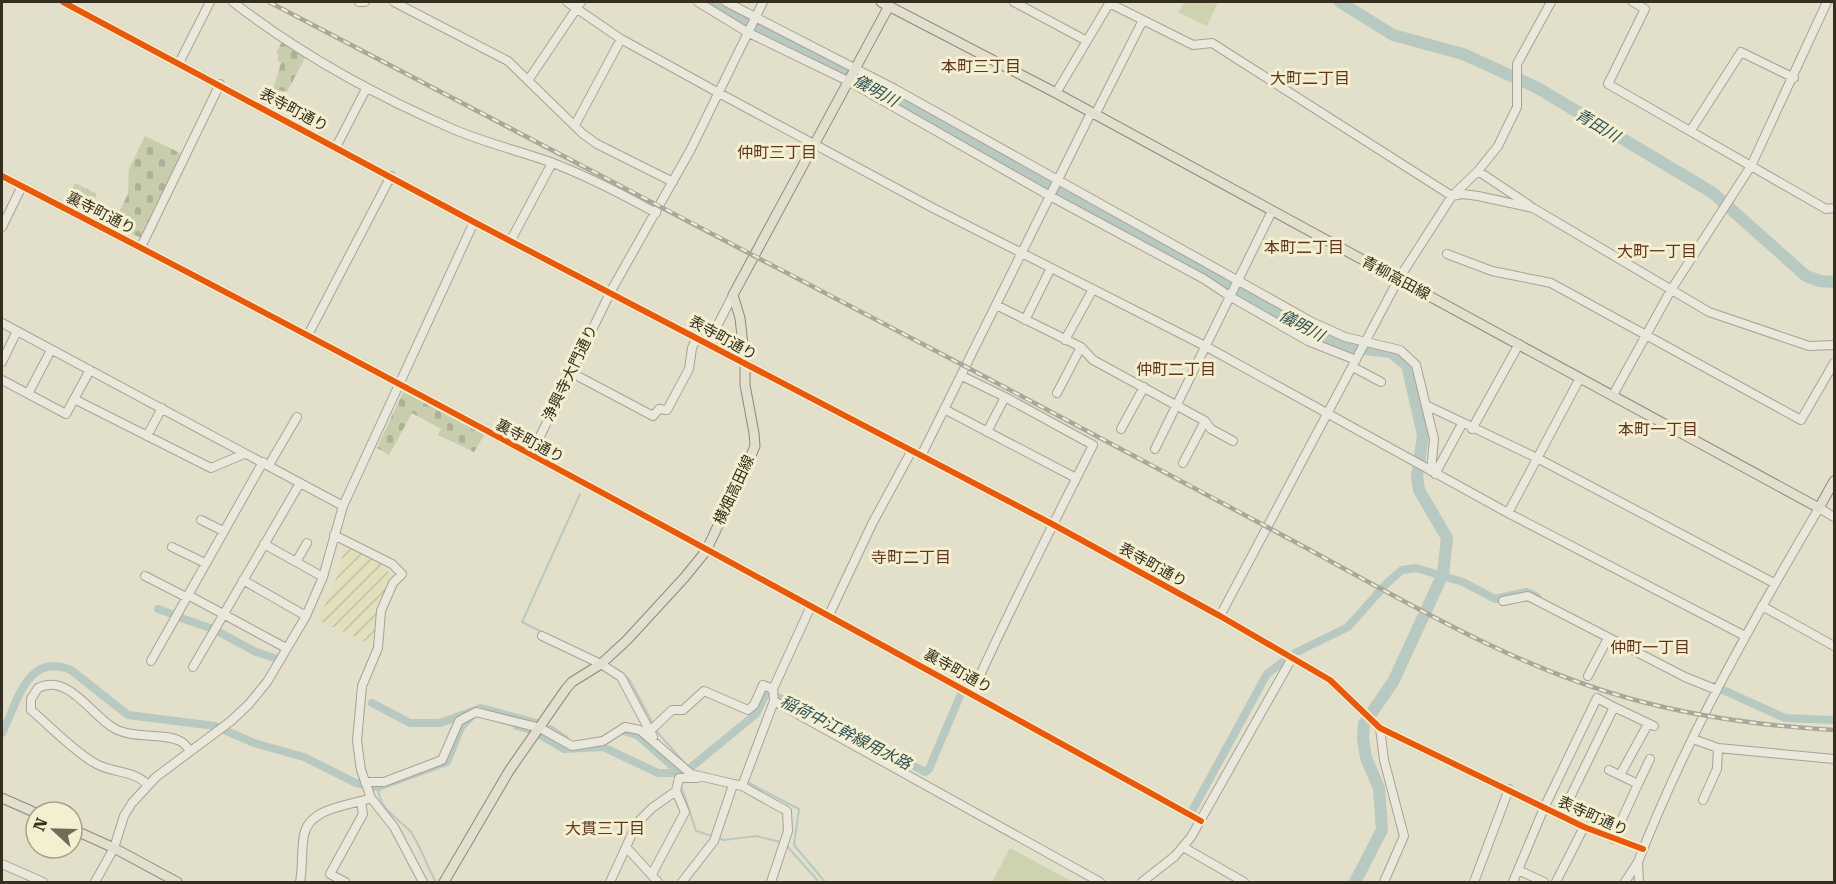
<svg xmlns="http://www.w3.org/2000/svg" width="1836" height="884" viewBox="0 0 1836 884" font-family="'Roboto Serif','Noto Sans JP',serif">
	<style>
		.farmland { fill: url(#farmland-furrows) }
		.green { fill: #cdd3ae }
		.cemetery { fill: url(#cemetery-stones) }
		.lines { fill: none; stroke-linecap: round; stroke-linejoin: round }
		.stream { stroke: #b7c9c0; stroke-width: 2 }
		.canal { stroke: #b7c9c0; stroke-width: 8 }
		.river { stroke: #b7c9c0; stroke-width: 12 }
		.minor-casing { stroke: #a7a394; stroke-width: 10 }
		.major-casing { stroke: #8d897b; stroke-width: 11 }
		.minor { stroke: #eae8dc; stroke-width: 8 }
		.major { stroke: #e2dfce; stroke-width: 9 }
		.rail-casing { stroke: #a9a79d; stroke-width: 4.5 }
		.rail { stroke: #f4efd0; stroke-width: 2; stroke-dasharray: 7; stroke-linecap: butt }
		.cycleway-casing { stroke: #f4efd0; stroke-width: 10 }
		.cycleway { stroke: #e8590c; stroke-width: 6 }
		.labels { text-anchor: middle; stroke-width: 6; stroke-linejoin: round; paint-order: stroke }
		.street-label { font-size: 15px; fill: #352d1d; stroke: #f4efd0 }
		.neighbourhood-label { font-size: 16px; fill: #60361e; stroke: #f4efd0 }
		.water-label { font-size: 16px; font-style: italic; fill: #2d5155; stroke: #f4efd0 }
	</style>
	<defs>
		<pattern id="farmland-furrows" width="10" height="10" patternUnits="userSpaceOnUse" patternTransform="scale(1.5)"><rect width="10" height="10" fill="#e2e0bc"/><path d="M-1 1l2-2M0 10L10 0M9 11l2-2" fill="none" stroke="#c2c0a1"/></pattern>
		<pattern id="cemetery-stones" width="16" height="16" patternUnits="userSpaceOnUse" patternTransform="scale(1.5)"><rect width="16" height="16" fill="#c8cdad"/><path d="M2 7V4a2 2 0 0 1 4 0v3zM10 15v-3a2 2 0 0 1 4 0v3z" fill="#acb094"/></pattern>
	</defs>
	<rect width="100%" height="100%" fill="#e2dfcb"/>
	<path class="farmland" d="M346,544l27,14 13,10 5,9 -13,28 -3,41 -58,-26 16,-31z"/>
	<path class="green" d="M1185,2h33l-11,24 -29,-14z
		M1010,848l63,34h-81z"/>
	<path class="cemetery" d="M282,42l24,14 -19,36 -14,-3 8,-26 -4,-3 2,-5 -3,-2z
		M145,136l37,18 -41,84 -75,-36 9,-19 22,11 -4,8 25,12 10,-20 1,-25z
		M403,392l82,42 -11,18 -36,-17 3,-6 -29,-16 -23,42 -12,-7z"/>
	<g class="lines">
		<path class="stream" d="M544,633l-22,-11 58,-128
			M616,669l13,10 29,54 32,36
			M724,778l25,5 50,26 -5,36 31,37
			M378,787c1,23 18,29 32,44 9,11 18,38 26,51
			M682,788l14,43 28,9 32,-4 25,6
			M786,845l33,37"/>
		<path class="canal" d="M158,609l17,6
			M178,617l35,12
			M217,631l39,21 22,7
			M1295,653l53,-26 39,-44 15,-13 14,-2 20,6 27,8 32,17 31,-7 11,5
			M1714,686l71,32 49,2
			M372,703l38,20h30l41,-15 59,16
			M517,726l15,4 32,19 39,-2 55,26h26l72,-59 11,-22 79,37 79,43 4,-3 31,-73
			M550,729l15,10
			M624,731l13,4 40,35
			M2,733c15,-28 24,-82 69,-63l57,45 87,11 39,17 50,14 52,26 22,4 69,-25 14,-35 10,-10
			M1192,811l75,-137 17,-13"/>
		<path class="river" d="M713,2l34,21 129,65 329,181 100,60 40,18 46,5 16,13 16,70 -6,42 2,13 28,48 -4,36 -50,108 -29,42 -1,14 3,20 13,30 3,42 -27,52
			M1340,2l53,33 70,19 73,33 177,106 93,83 14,5 14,1"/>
		<defs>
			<path id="minor" d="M63,2l411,220 580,303 166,91 110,64 50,48 204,99 59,22
				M233,2c68,53 141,93 220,127 32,14 67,22 100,34 36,14 69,31 103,50
				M359,2h6
				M394,2l114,59 75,73 14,10 76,38
				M567,2l54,37 96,53 216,116 274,139 301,166 237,123
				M698,2l49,30 103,50 200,114 154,83 27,18 77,44 48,19
				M726,2l169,87 417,233 33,15 55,13 16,15 18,74 -3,32
				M1014,2l73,39
				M1633,2l12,7 -37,75 218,125 8,-1
				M1109,3l84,42 19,-2 240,153 11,-2 15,2 55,12 176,104 100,34 25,-1
				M179,63l31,-61
				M529,79l52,-77
				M1056,93l54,-91
				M1095,115l48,-95
				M575,125l46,-86
				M1691,130l50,-78 53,26
				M336,147l30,-58
				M1478,171l51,34
				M2,176c403,207 802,425 1199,645
				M2,227l20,-41
				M511,240l41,-77
				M141,247l79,-163
				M1447,254l45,17 59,12 250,137 33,-57
				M998,306l83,41 12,13 112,61 6,8 22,12
				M1025,320l26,-52
				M2,323l341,183
				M308,335l83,-159
				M1065,340l28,-51
				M709,342l24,-47
				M2,362l15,-31
				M1353,367l28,15
				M570,372l83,44 6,-7 8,1 22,-41 3,-21 5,-12
				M962,376l43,21
				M2,380l64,34 24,-44
				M1057,393l24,-46
				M28,394l23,-44
				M1613,395l58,-105 80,-124 76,-164
				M74,399l137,69 33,-14
				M1428,406l109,52 237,125
				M944,409l132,69
				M1121,429l23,-42
				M1472,429l47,-85
				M147,436l15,-28
				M1155,449l117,-238
				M531,455l80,-164 80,-142 72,-147
				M921,456l170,-343
				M1183,463l22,-42
				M269,465l28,-48
				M1435,474l27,-50
				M1508,513l72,-135
				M201,520l22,11
				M334,535l58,29 10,10 -9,9 -12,28 -3,37 -16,38 -5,55 4,29 10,28 23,29 29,55
				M264,544l59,33
				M172,547l33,16
				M296,562l11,-19
				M145,576l41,21
				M243,580l63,36
				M188,595l98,53
				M1503,601l25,-5 157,81 32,13
				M1762,606l72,40
				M829,615l43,-91 39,-72
				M1220,616l178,-336 54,-84 26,-25 20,-25 19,-39v-43l34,-62
				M542,636l59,28 20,13 32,60
				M151,661l112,-199
				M193,667l107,-184
				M1588,676l20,-38
				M972,693c38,-85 80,-166 121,-248l-88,-48 -18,35
				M774,701l326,181
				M1380,728l4,32 20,76 -20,46
				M650,731l22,-21h11l21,-19 44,19 6,-5 9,-20 10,4
				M1693,739l25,9 116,11
				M1609,770l29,14 -25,55
				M1620,775l28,-51
				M365,782h19l58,-22 17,-39 17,-9 64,16 32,18 31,-5 22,-14 15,3 51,44 51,12 45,25 1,20 -17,51
				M1638,784l12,-25
				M148,785c-15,-16 -37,-11 -55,-23 -23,-14 -42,-35 -62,-52v-11l7,-11c29,-15 52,25 74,39 20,13 50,5 68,14 4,2 8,7 10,10
				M742,786l32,-85 -1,-12 38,-83
				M676,791l3,-13h18
				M1703,800l14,-31 1,-21
				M1561,816l53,-109 40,19
				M626,847l32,35
				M1183,847l61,35
				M1638,863l1,19
				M2,864l41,18
				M1518,870l26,12
				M95,882l19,-34 10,-32 8,-13 24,-26 75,-56 18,-17 18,-22 39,-66 17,-39 20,-71 131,-284
				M300,882c3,-15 1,-31 4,-47 5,-28 46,-29 67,-37
				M345,882l-15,-8 33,-60 -2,-12
				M610,882l27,-59 15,-15 24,-17 9,21 -33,62
				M682,882l32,-41 19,-56
				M1142,882l33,-26 16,-19 101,-179
				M1474,882l35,-93
				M1513,882l31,-74 53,-110 17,9
				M1556,882l28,-55
				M1625,882l13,-20c48,-124 114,-240 181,-354l15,9"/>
			<path id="major" d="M881,2l175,91 763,415 15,-27
				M2,798l34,15
				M72,829l42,19 63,34
				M444,882l65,-111 57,-82 6,-7 29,-18 26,-24 57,-62 22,-27 44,-93 5,-12 -1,-13 -9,-48v-22l-5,-45 -7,-23 156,-289"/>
		</defs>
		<use href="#minor" class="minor-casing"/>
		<use href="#major" class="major-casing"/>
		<use href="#minor" class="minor"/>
		<use href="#major" class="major"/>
		<defs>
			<path id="rail" d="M269,2c258,135 516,269 773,405 85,45 170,90 255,136 106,57 213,122 331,155 67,19 137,28 206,32"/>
		</defs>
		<use href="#rail" class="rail-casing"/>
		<use href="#rail" class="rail"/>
		<defs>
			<path id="cycleway" d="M63,2l411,220 580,303 166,91 110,64 50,48 204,99 59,22
				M2,176c403,207 802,425 1199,645"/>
		</defs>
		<use href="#cycleway" class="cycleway-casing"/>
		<use href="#cycleway" class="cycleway"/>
	</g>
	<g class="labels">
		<g class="street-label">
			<text transform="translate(294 110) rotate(28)" y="5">表寺町通り</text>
			<text transform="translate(101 213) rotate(27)" y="5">裏寺町通り</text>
			<text transform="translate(1396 278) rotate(28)" y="5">青柳高田線</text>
			<text transform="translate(723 338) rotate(29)" y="5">表寺町通り</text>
			<text transform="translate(570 373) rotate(-64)" y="5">浄興寺大門通り</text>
			<text transform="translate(530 441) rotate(28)" y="5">裏寺町通り</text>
			<text transform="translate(734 490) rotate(-65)" y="5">横畑高田線</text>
			<text transform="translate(1153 565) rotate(29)" y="5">表寺町通り</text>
			<text transform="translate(958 671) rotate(29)" y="5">裏寺町通り</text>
			<text transform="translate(1593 816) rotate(24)" y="5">表寺町通り</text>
		</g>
		<g class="neighbourhood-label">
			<text x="981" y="72">本町三丁目</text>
			<text x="1310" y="84">大町二丁目</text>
			<text x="777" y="158">仲町三丁目</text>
			<text x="1304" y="253">本町二丁目</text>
			<text x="1657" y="257">大町一丁目</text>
			<text x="1176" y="375">仲町二丁目</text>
			<text x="1658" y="435">本町一丁目</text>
			<text x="911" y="563">寺町二丁目</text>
			<text x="1650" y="653">仲町一丁目</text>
			<text x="605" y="834">大貫三丁目</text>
		</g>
		<g class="water-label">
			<text transform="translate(876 90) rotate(29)" y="6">儀明川</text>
			<text transform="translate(1598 125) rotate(31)" y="6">青田川</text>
			<text transform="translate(1302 325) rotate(28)" y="6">儀明川</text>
			<text transform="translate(846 732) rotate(27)" y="6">稲荷中江幹線用水路</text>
		</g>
	</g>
	<rect width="1836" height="884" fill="none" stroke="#352d1d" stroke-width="6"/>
	<g transform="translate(54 830) rotate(292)"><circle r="28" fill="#f4efd0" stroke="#a8a188" stroke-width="1.5"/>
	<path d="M0-4.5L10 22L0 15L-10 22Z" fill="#726b5a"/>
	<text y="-9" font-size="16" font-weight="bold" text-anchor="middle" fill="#352d1d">N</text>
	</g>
</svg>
